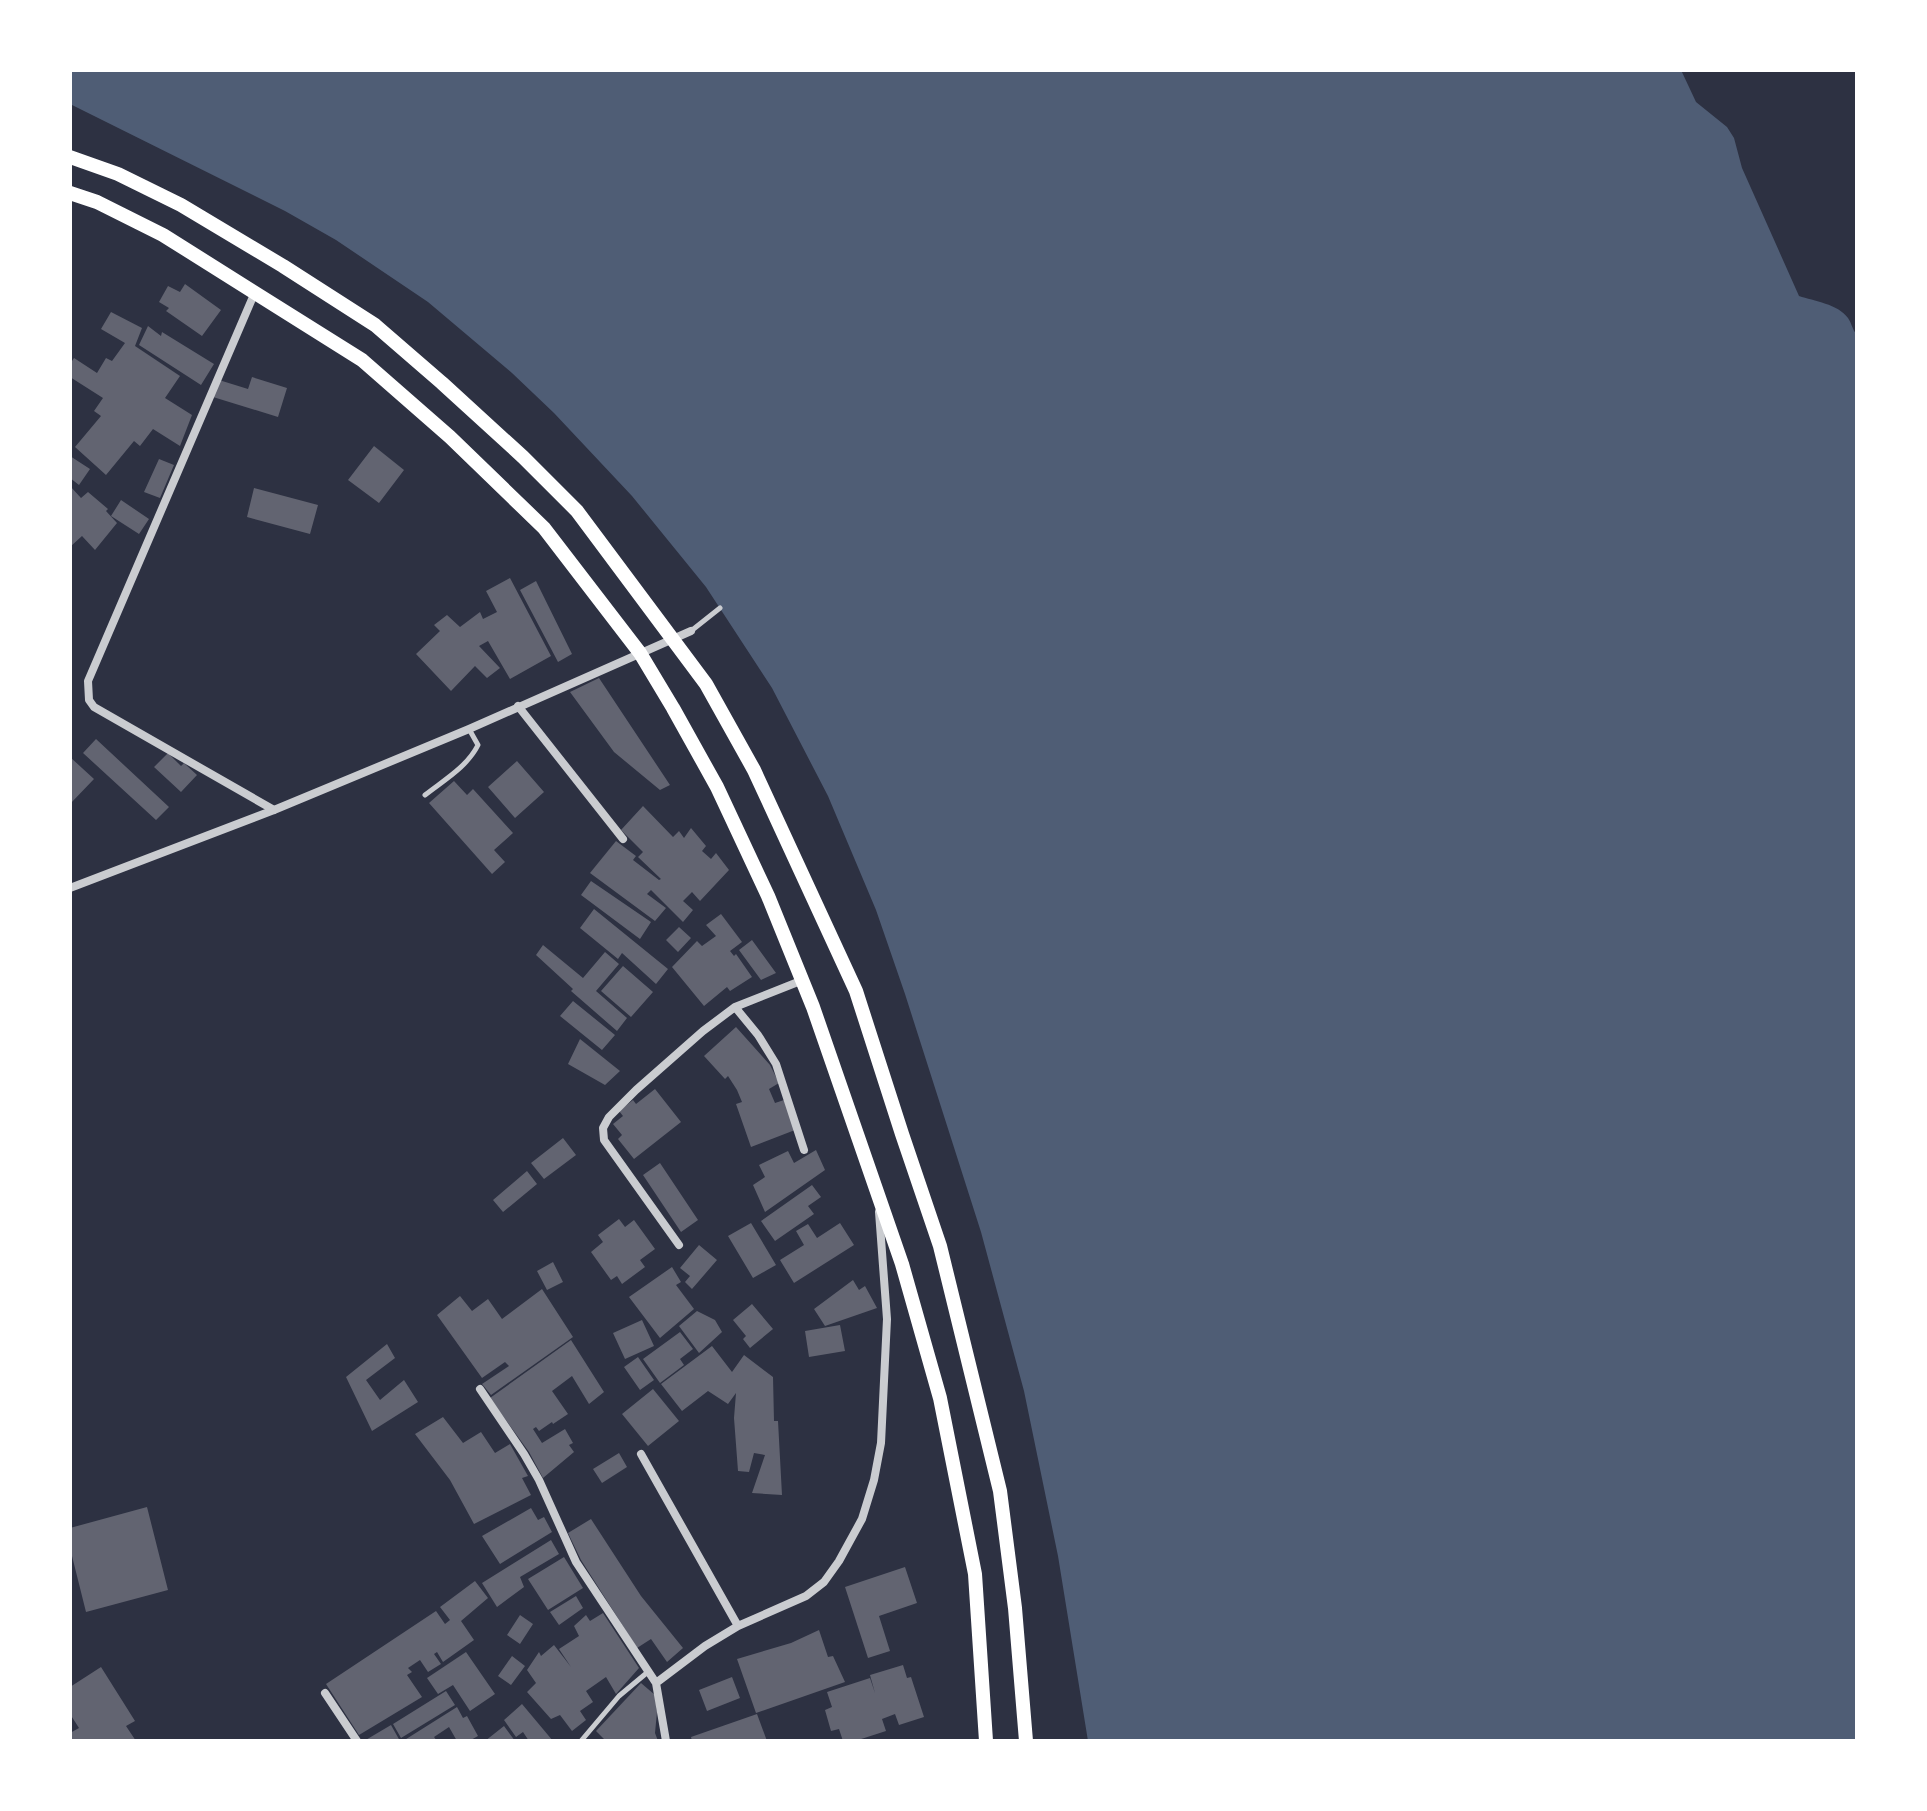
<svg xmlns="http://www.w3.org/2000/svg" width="1927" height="1811" viewBox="0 0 1927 1811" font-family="Georgia,serif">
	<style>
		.water { fill: #4f5d75 }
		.building { fill: #626471 }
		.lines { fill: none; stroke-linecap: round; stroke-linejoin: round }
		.service { stroke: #caccd0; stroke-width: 5 }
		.minor { stroke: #caccd0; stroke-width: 8 }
		.secondary { stroke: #fff; stroke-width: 14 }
	</style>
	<rect width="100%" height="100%" fill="#2d3142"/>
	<path class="water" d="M70,70h1611l15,32 31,25 7,11 8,30 57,128c15,5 39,8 49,22 4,6 4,11 9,17v1406h-769l-30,-185 -34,-165 -43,-159 -76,-238 -29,-84 -48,-114 -56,-108 -66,-101 -74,-91 -78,-83 -42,-40 -84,-71 -92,-62 -51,-29 -215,-107z"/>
	<path class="building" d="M185,284l36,26 -19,26 -36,-25 3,-3 -10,-6 9,-16 12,6z
		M111,312l31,16 -7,18 45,30 -15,22 27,17 -12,31 -27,-17 -13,17 -6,-5 -28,34 -31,-28 26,-31 -7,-5 9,-13 -33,-21v-13l4,-6 23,15 9,-15 6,3 13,-18 -24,-14z
		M148,326l13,10 1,-4 52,32 -13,21 -62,-40z
		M252,377l35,11 -9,29 -65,-20 6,-17 29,9z
		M374,446l30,24 -25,33 -31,-23z
		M70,456l20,13 -11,16 -9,-7z
		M159,459l15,6 -14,33 -16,-6z
		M70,486l11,12 7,-6 20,17 -2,2 11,12 -22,27 -13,-14 -12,11z
		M254,488l64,17 -8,29 -63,-17z
		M121,500l28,19 -10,15 -28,-18z
		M510,578l41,78 -41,23 -22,-38 -9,5 21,22 -13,10 -12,-12 -24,25 -35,-37 24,-23 -6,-6 13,-10 13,12 20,-15 3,7 14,-7 -11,-21z
		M536,581l36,73 -14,8 -38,-72z
		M599,678l71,107 -10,5 -46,-38 -44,-60z
		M96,739l73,68 -13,13 -73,-67z
		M168,753l13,13 3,-3 13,12 -16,17 -27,-25z
		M70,757l24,22 -24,25z
		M517,761l27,31 -29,26 -27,-31z
		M454,781l13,14 6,-6 40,44 -19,17 11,12 -13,12 -63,-71z
		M643,806l30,31 6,-6 5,7 7,-10 15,18 -4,5 9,8 5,-6 13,17 -29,31 -8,-9 -9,9 10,9 -10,12 -32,-32 -4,4 19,14 -11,13 -65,-48 26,-32 20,15 -3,4 26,20 2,-1 -23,-22 5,-5 -22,-22z
		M591,881l60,41 -11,17 -59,-44z
		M594,909l74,60 -12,15 -34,-31 -4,6 -38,-31z
		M721,914l21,28 -12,9 4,5 2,-2 16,23 -22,14 -3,-4 -23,19 -32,-39 25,-26 5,5 14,-10 -10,-11z
		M679,927l12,11 -13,14 -12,-12z
		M752,940l24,33 -15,7 -22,-30z
		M543,945l40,33 22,-26 14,12 -23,27 31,27 -10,13 -46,-40 2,-2 -37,-34z
		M623,966l30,26 -22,25 -30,-26z
		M573,1001l42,34 -13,15 -42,-34z
		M736,1027l34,38 9,18 -10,6 6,14 9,-3 11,30 -44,17 -15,-43 6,-2 -5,-12 -9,-14 -3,3 -21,-23z
		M580,1039l40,32 -15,14 -37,-21z
		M655,1089l26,33 -47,37 -16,-20 4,-4 -9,-11 10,-8 -4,-5 14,-11 3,4z
		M563,1138l13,17 -32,24 -13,-16z
		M816,1150l9,20 -60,42 -12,-27 12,-8 -6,-12 29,-14 6,12z
		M660,1163l38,57 -17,12 -38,-57z
		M527,1171l10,13 -34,28 -10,-12z
		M812,1185l9,12 -13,9 6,8 -39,27 -14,-20z
		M619,1219l6,8 9,-7 21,29 -15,11 5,7 -23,17 -5,-8 -6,4 -20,-28 12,-10 -5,-7z
		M751,1223l25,42 -23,13 -25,-42z
		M840,1223l14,22 -60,38 -14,-23 24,-15 -8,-14 12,-7 9,14z
		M699,1245l18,15 -25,29 -7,-7 5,-6 -10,-8z
		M553,1262l10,20 -16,8 -10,-19z
		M672,1267l9,15 -5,3 18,24 -34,29 -31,-41z
		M853,1280l6,10 6,-4 12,22 -52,18 -11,-17z
		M542,1289l31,48 -82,58 -9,-11 27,-18 -4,-4 -23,16 -45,-63 23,-19 12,15 16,-12 14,20z
		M752,1304l21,25 -23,19 -7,-9 3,-3 -13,-16z
		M697,1311l18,9 7,12 -23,21 -20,-27z
		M642,1320l12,26 -29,13 -12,-26z
		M840,1325l5,26 -36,6 -4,-26z
		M680,1332l13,17 -13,10 4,6 -24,18 -17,-24z
		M571,1340l33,52 -15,12 -17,-28 -20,15 16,23 -15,10 -1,-2 -13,9 -3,-4 -3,2 9,14 23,-14 8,14 -4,2 5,7 -31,26 -14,-26 -39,-54z
		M387,1344l8,14 -29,22 14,20 24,-20 14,22 -46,29 -26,-54z
		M712,1346l20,26 12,-17 29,22 1,44h4l4,74 -30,-2 13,-38 -11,-2 -5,19 -11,-1 -4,-53 2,-25 -8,11 -20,-13 -26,20 -21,-27z
		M638,1357l16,23 -14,10 -16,-23z
		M653,1389l26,32 -31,25 -26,-32z
		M443,1417l20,26 18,-11 14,21 15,-9 18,32 -6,2 9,17 -57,29 -24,-44 -35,-46z
		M619,1453l8,14 -25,16 -9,-14z
		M147,1507l21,83 -82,22 -16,-64v-20z
		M531,1508l7,12 6,-3 8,15 -52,32 -18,-28z
		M591,1519l50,77 42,52 -16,14 -16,-23 -14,9 -56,-88 -13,-27z
		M551,1540l8,14 -39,23 4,10 -27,20 -15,-24z
		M564,1557l19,31 -35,22 -20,-31z
		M905,1567l12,36 -38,13 11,35 -22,7 -23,-71z
		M475,1581l13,17 -27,23 13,19 -31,22 -6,-10 -3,2 7,10 -13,8 -8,-12 -12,8 4,4 -5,3 15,22 -63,38 -33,-51 110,-73 9,13 5,-4 -10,-13z
		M576,1596l7,12 -24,17 -9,-13z
		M603,1613l36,55 -23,26 -10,-17 -20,14 7,11 -13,9 6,9 -14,11 -12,-16 -9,4 -24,-27 9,-9 -9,-13 12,-18 2,4 13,-11 17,22 -12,-18 20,-13 -5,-10 12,-11 4,6z
		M520,1615l13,9 -13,20 -13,-9z
		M819,1630l9,27 5,-1 12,26 -89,31 -19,-54 54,-16z
		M466,1652l29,42 -25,17 -17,-26 -15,9 -11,-16z
		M512,1656l13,10 -14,19 -13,-9z
		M903,1665l4,13 4,-1 13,40 -25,8 -4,-11 -13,5 4,12 -31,10h-12l-4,-12 -8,2 -6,-21 7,-3 -5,-15 43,-14 5,15 -5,-18z
		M101,1667l34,54 -9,5 10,15h-66v-8l9,-5 -9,-14v-27z
		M732,1677l8,21 -33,13 -8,-21z
		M641,1683l14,12 2,17 -2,21 3,8h-52l-10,-10z
		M446,1691l9,14 -54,33 -8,-14z
		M522,1704l31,37h-24l-6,-9 -7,5 -12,-17z
		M457,1707l6,11 4,-2 11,20 -9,5h-12l-8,-14 -15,10 3,4h-34z
		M757,1714l10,27h-75l-1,-4z
		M391,1725l9,16h-36z
		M504,1726l11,15h-30z"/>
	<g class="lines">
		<path class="service" d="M691,631l29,-23
			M425,795c19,-15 42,-28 53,-50l-9,-16
			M581,1741l38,-45 30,-25"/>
		<path class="minor" d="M252,299l-164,382 1,19 5,7 180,103
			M518,706l105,133
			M70,888l204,-78 195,-81 222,-98
			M735,1007l23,28 18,29 28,86
			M679,1245l-75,-105 -1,-12 6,-11 27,-27 67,-59 32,-24 68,-27
			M480,1389l44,65 15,26 37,82 80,121
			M641,1454l97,172
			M325,1693l32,48
			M666,1741l-10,-58 49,-37 33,-20 68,-30 18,-14 15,-21 23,-42 12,-39 7,-37 6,-124 -8,-107"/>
		<path class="secondary" d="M70,157l48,17 63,31 102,61 92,59 67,58 81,74 54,54 129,173 48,86 102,221 46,143 38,112 60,245 15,117 11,133
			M70,193l27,9 66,33 199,125 88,77 94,91 96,125 33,55 44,79 51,109 45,111 89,257 38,134 35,176 11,167"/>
	</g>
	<rect width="1927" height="1811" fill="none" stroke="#ffffff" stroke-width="144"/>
</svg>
